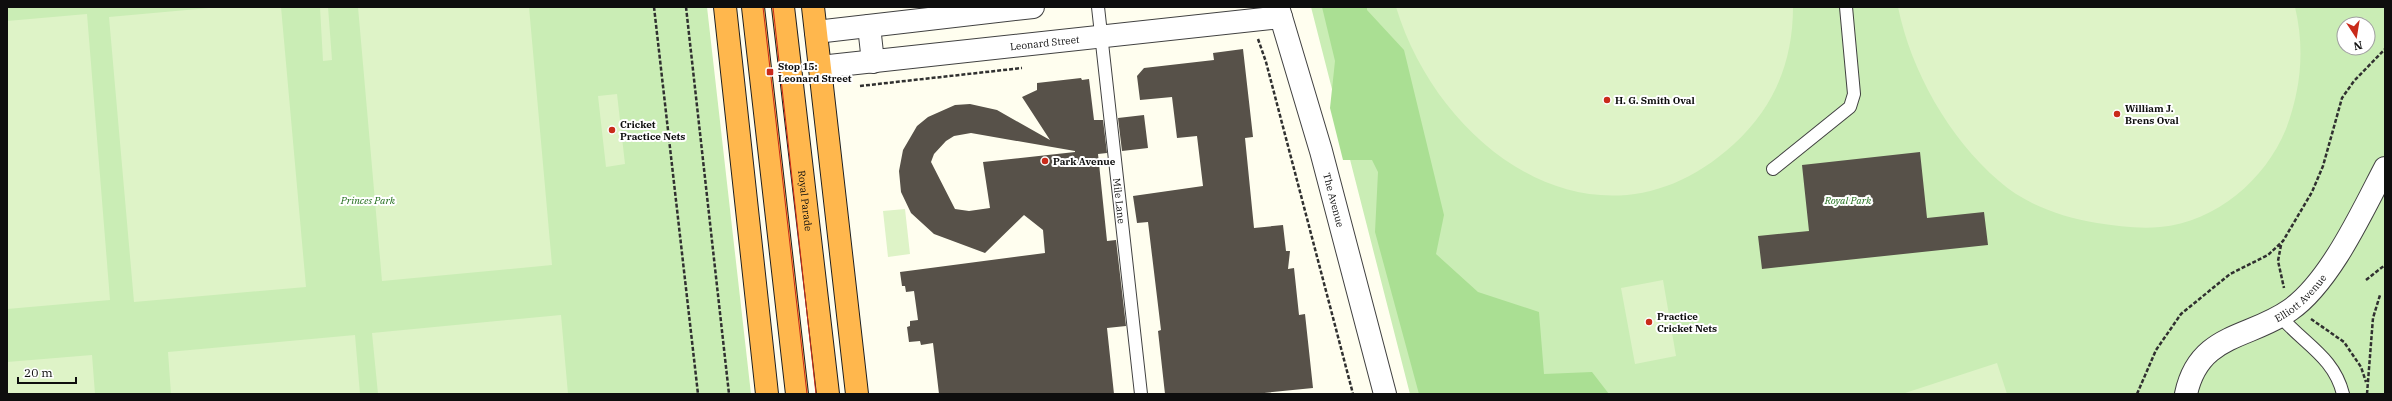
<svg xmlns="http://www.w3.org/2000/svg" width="2392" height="401" viewBox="0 0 2392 401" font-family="'IBM Plex Serif',serif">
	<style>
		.green { fill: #caedb5; fill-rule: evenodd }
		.forest { fill: #aadf93 }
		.pitch { fill: #def3c7 }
		.building { fill: #575149; fill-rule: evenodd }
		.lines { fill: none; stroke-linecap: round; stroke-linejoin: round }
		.lane-casing { stroke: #414141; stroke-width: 14 }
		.street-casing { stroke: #414141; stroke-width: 24 }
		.highway-casing { stroke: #1f1f1f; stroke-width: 24 }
		.path { stroke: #303030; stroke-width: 2.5; stroke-dasharray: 4 2; stroke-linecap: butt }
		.lane { stroke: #fff; stroke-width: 12 }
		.street { stroke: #fff; stroke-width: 22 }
		.highway { stroke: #ffb74d; stroke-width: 22 }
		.tram { stroke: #c92a1a; stroke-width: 1 }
		.poi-dot { fill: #c92a1a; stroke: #fff; stroke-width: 1.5 }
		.labels { text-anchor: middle; stroke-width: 4; stroke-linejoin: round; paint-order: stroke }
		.street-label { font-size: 10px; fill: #0e0e0e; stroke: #fff }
		.poi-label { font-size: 10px; font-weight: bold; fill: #0e0e0e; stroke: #fff; text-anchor: start }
		.park-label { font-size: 10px; font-style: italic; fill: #1e6b18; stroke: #fff }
	</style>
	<rect width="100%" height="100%" fill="#fffeef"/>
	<path class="green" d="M7,7h700l44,387h-744z
		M1311,7h1074v387h-975zM2344,24h24v24h-24z"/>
	<path class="forest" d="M1322,7h45v3l37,40 40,165 -8,39 42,38 61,20 5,62 48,-2 17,22h-190l-44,-162 3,-60 -6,-12h-29l-13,-52 5,-47z"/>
	<path class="pitch" d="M220,7h61l25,280 -172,15 -25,-285z
		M320,7h8l4,53 -9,1z
		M358,7h171l23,258 -170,16z
		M1396,7h397c0,55 -19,100 -59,137 -133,122 -294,8 -338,-137z
		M1898,7h397c10,42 6,82 -9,122 -21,51 -70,93 -126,98 -21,2 -42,-1 -63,-4 -35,-6 -71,-18 -98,-42 -50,-43 -88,-110 -101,-174z
		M87,14l23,286 -103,9v-288z
		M617,94l8,70 -19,3 -8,-71z
		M905,209l5,45 -22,3 -5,-46z
		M1663,280l13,76 -41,8 -14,-76z
		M561,315l7,79h-190l-6,-61z
		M355,335l5,59h-189l-3,-42z
		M92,355l3,39h-88v-32z
		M1997,363l10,31h-105z"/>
	<path class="building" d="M1243,49l10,88 -8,1 9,90 29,-3 3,26h4l-2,18 6,-1 5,47 6,-1 8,74 -59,6h-89l-7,-63 3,-1 -13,-108 -11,1 -4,-27 70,-10 -6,-50 -20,2 -5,-41 -32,3 -3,-24 7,-8 70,-8 -1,-7z
		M1081,78l1,2 7,-1 5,41h9l4,33 -9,1 9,87 9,-1 10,86 -19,2 7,66h-175l-6,-51 -12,2 -1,-4 -11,1 -2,-15 3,-1v-5l8,-1 -4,-29 -8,1 -1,-6h-3l-2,-14 145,-19 -2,-23 -19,-15 -39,38 -51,-19 -23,-21 -10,-21 -2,-21 4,-21 14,-24 11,-9 27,-12 15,-1 27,6 53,30 -28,-43 15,-7v-7zM971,133l104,18v1l-92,10 7,46 -21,3 -14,-2 -24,-47 3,-8 12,-13 8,-5z
		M1144,115l4,33 -26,3 -4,-33z
		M1920,152l7,66 57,-6 4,33 -226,24 -4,-33 51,-5 -7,-66z"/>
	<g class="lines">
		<defs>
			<g id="lane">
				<path id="s1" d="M1098,7l43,387"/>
				<path d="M1773,169l77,-62 4,-13 -8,-87"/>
				<path d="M2280,316c24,28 54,41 63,78"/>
			</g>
			<g id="street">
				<path id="s2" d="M1278,7l43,144 64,243"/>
				<path d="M869,26l4,36"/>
				<path d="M816,32l217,-25"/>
				<path id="s3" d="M820,67l461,-50"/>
				<path id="s4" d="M2186,394c13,-61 63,-55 104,-84 40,-28 72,-98 95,-142"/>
			</g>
			<g id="highway">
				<path d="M725,7l42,387"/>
				<path d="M753,7l44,387"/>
				<path id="s5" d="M783,7l45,387"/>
				<path d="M813,7l44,387"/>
			</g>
		</defs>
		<use href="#lane" class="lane-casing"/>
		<use href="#street" class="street-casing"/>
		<use href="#highway" class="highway-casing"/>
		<path class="path" d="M654,7l44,387
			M686,7l43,387
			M1258,39l8,23 87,332
			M860,86l162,-18
			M2281,245l-3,16 6,27
			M2366,280l19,-15
			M2311,319l33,23 17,25 5,15
			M2137,394l19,-44 25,-36 49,-40 38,-19 15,-14 29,-49 11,-26 19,-68 12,-17 31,-32
			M2367,394l6,-76 7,-23"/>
		<use href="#lane" class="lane"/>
		<use href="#street" class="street"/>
		<use href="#highway" class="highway"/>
		<path class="tram" d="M763,7l44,387
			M773,7l43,387"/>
	</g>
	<g class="poi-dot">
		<rect x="766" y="68" width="8" height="8" rx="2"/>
		<circle cx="1607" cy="100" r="4"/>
		<circle cx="2117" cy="114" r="4"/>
		<circle cx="612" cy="130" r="4"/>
		<circle cx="1045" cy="161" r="4"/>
		<circle cx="1649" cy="322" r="4"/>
	</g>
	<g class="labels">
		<g class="street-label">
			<text dy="4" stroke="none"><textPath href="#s3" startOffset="226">Leonard Street</textPath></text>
			<text dy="4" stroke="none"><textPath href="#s1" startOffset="195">Mile Lane</textPath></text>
			<text dy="4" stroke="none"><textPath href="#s2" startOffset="201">The Avenue</textPath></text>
			<text dy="4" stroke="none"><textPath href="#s5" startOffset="195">Royal Parade</textPath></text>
			<text dy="4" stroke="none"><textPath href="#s4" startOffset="156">Elliott Avenue</textPath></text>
		</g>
		<g class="poi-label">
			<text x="778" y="70">Stop 15:<tspan x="778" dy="12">Leonard Street</tspan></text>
			<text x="1615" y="104">H. G. Smith Oval</text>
			<text x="2125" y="112">William J.<tspan x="2125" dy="12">Brens Oval</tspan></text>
			<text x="620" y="128">Cricket<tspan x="620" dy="12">Practice Nets</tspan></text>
			<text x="1053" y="165">Park Avenue</text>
			<text x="1657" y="320">Practice<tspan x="1657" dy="12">Cricket Nets</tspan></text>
		</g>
		<g class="park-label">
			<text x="368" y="204">Princes Park</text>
			<text x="1848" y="204">Royal Park</text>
		</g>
	</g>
	<rect width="2392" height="401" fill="none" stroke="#0e0e0e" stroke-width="16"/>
	<g transform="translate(2356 36) rotate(168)"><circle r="19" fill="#ffffff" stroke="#9f9f9f"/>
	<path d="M0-3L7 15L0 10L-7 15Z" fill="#c92a1a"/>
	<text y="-6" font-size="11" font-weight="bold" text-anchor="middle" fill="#0e0e0e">N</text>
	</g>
	<path d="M18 377v6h58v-6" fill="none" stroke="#0e0e0e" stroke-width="2"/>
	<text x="24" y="377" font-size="12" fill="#0e0e0e" stroke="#ffffff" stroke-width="3" paint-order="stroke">20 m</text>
</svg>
